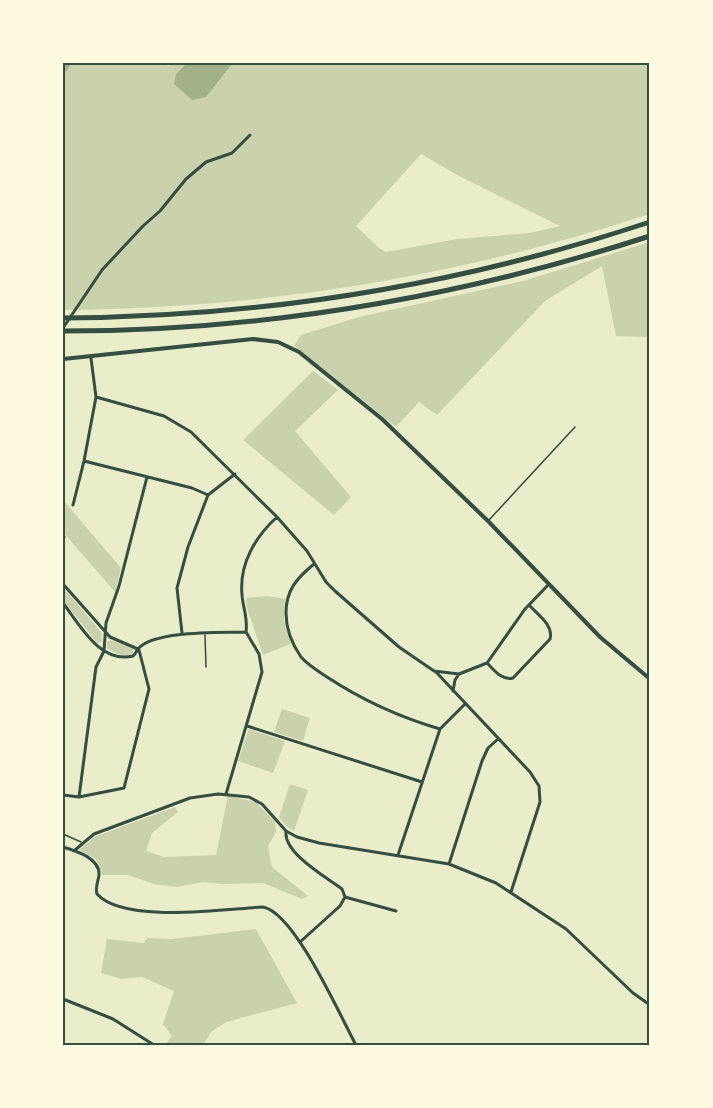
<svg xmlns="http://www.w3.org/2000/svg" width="713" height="1108" viewBox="0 0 713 1108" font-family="Spectral,serif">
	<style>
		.green { fill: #cad2ad; fill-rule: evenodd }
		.water { fill: #a3b18a }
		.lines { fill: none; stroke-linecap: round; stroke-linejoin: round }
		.river { stroke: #a3b18a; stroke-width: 9 }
		.service { stroke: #344e41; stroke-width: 1.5 }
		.minor { stroke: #344e41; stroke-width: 3 }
		.tertiary { stroke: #344e41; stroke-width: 4 }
		.motorway { stroke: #344e41; stroke-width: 5 }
		.neatline { fill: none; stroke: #344e41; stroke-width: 2 }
	</style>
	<rect width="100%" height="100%" fill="#e9edc9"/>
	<path class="green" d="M63,63h97l9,3 3,-3h15l-11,11 30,23 27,-34h417v151c-193,63 -384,94 -587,96zM421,154l38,22 101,50 -30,7 -73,6 -71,13 -7,-4 -23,-22z
		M650,242v95l-34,-1 -14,-70 -57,35 -108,114 -18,-13 -23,25 -102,-81 7,-11 58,-18 164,-36z
		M313,371l25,19 -43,41 56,66 -17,18 -91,-75z
		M63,500l58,68 -6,24 -52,-60z
		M63,587l38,45 1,10 -5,1 -34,-43z
		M268,596l17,3 -1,22 7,23 -28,11 -16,-47 -1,-10z
		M110,640l23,8v5c-9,5 -19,0 -26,-5v-6z
		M282,709l28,9 -7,23 -29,-9z
		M249,729l36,12 -12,32 -35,-12z
		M290,784l18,6 -14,41 -8,-5 -7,-9z
		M228,796l28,6 19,20 1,10 -8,14 4,21 36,29 -6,3 -39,-16 -42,1 -18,-2 -26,5 -23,-3 -26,-9h-26l-6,-16 -17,-9 15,-13 81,-30 3,5 -26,21 -6,18 18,6 52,-2z
		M256,929l41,74 -71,19 -15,10 -8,13h-38l7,-9 -9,-12 11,-33 -32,-14 -20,2 -21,-6 6,-34 37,4 3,-5 25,1z"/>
	<path class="water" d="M187,63h46l-27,34 -14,3 -18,-16 2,-10z"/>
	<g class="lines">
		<path class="river" d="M63,68l3,-5"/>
		<path class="service" d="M489,520l86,-93
			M205,635l1,32
			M63,834l18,8"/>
		<path class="minor" d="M63,328l39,-58 41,-44 17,-15 26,-32 20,-17 26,-9 18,-18
			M96,397l68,19 27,16 86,85 30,34 19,31 9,9 64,56 35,24 25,3 28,-11 38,-54 24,-25
			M84,461l108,27 16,7
			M73,505l11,-44 12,-64 -5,-39
			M63,541l1,-4
			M314,564c-17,14 -28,26 -28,49 0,16 6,31 15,44 7,8 17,14 26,20 35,23 72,40 113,52
			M63,584l47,53 28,12
			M63,603c17,22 37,61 70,53 3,-2 3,-5 5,-7 16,-19 84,-16 108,-17
			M182,633l-5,-45 11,-41 20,-52 27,-21
			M487,663c7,7 15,18 26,15l37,-39c4,-14 -13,-25 -21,-34
			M436,672l94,100 9,14 1,16 -29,90
			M453,691l2,-11 4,-6
			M247,726l175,56
			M226,794l36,-122 -3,-18 -13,-22c2,-14 -3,-24 -4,-37 -3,-31 13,-58 35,-78
			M63,795l16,2 45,-9 25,-99 -10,-39
			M79,797l17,-130 8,-16 2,-28 13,-37 28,-109
			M286,831c-3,22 40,46 56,58l3,8 51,14
			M63,847c13,4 37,11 36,28 -1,7 -4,12 -2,19 27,30 128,15 166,13 32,6 77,109 93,138
			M75,850l19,-16 96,-36 28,-4 31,3 13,7 24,27 11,6 22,6 130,21 47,19 70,46 67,64 17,12
			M398,855l42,-126 25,-25
			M449,864l33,-103 6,-13 10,-9
			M300,942l40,-36 5,-9
			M63,999l50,20 41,26"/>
		<path class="tertiary" d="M63,359l190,-20 25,3 21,10 83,67 106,102 112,116 50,42"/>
		<path class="motorway" d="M63,318c200,-1 397,-33 587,-96
			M63,331c199,0 398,-34 587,-95"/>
	</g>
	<rect width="713" height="1108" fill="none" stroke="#fefae0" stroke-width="129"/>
	<rect x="64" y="64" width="584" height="980" class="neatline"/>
</svg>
